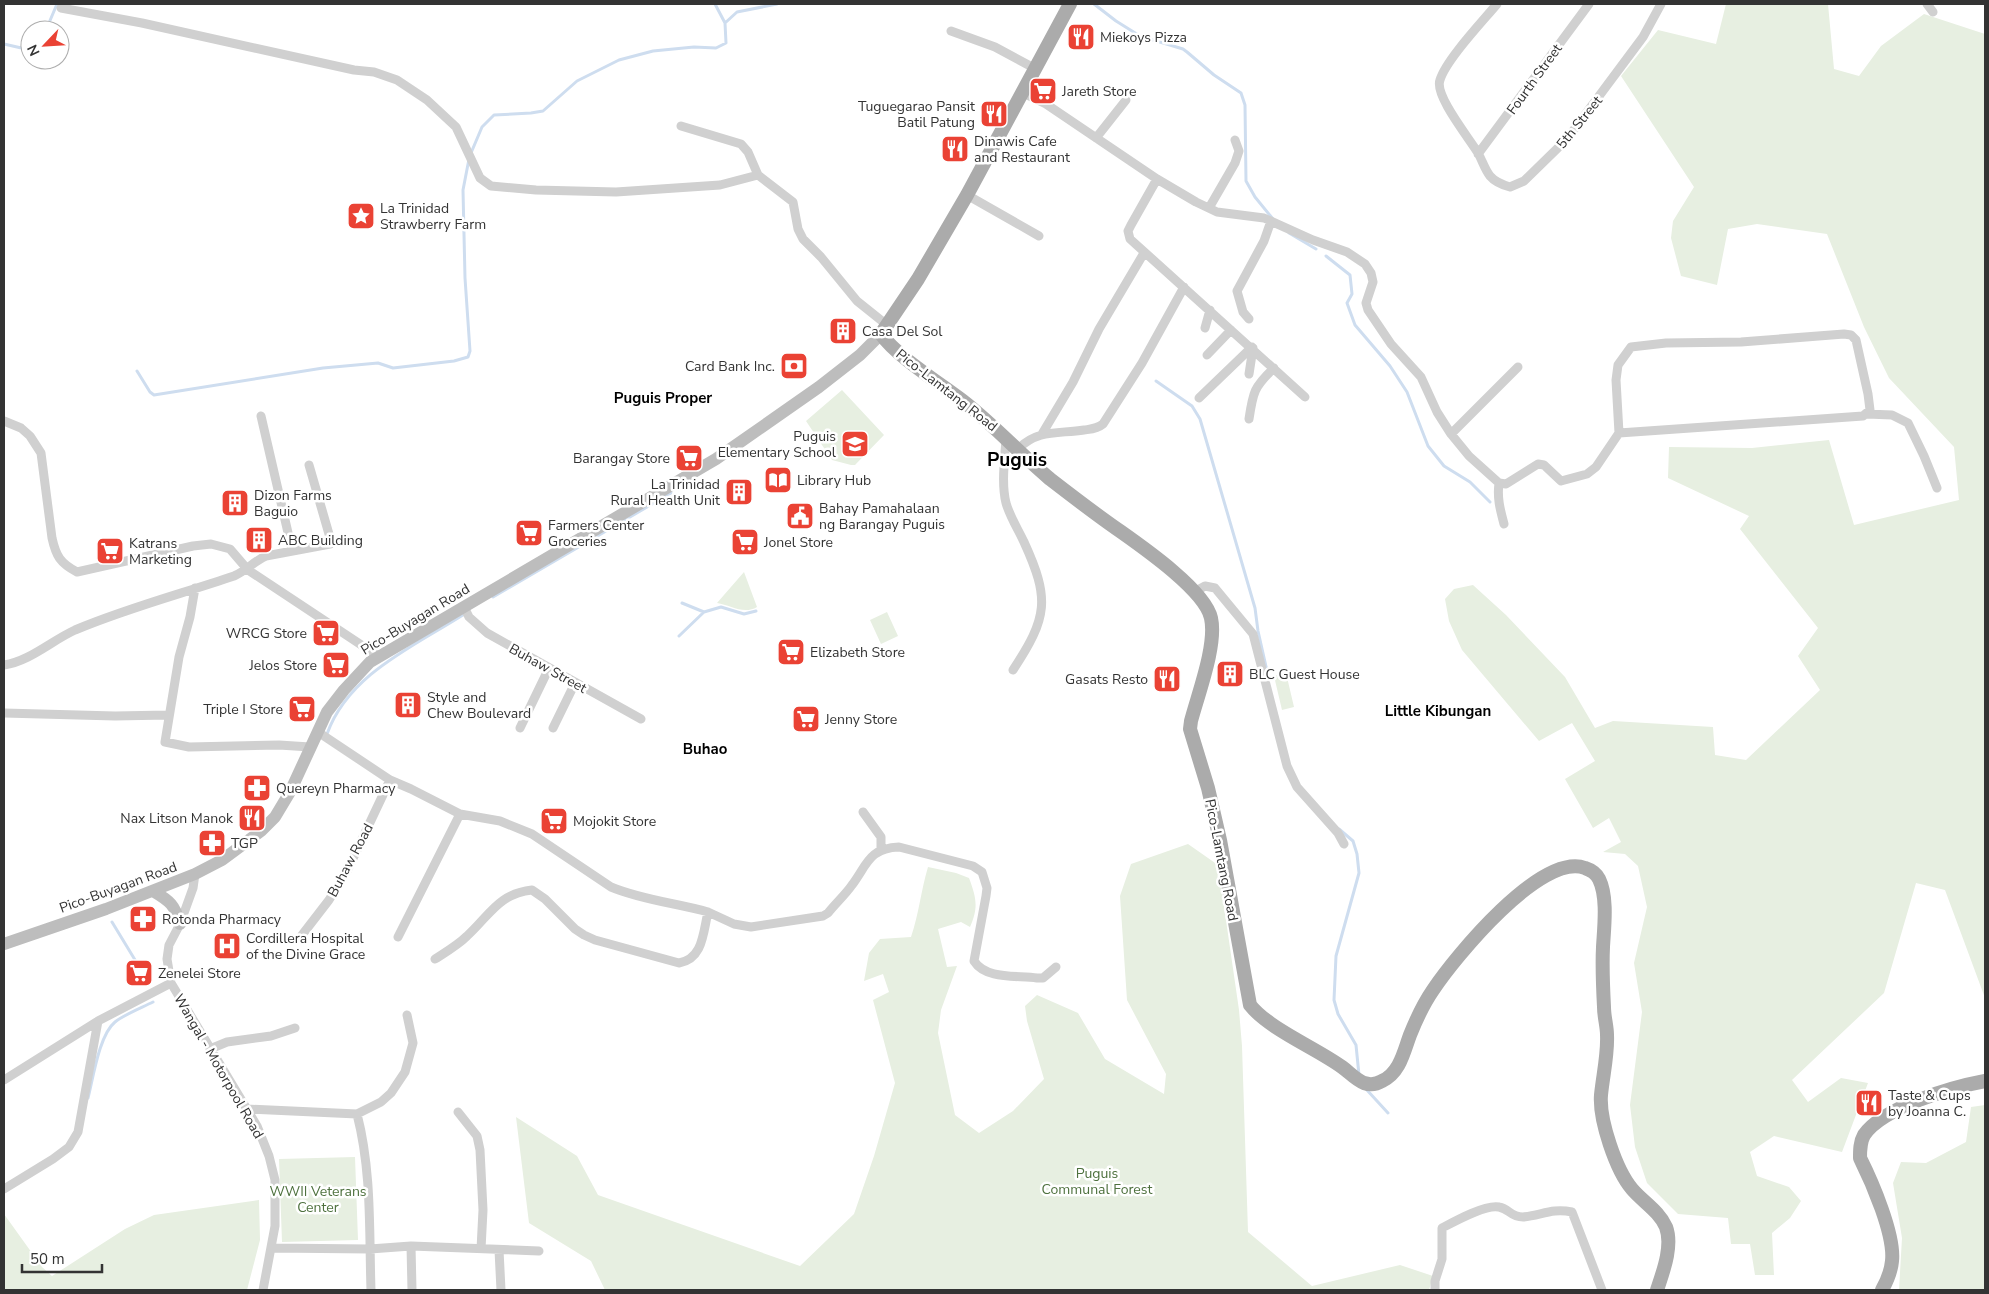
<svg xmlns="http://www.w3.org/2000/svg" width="1989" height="1294" viewBox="0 0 1989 1294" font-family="'Nunito Sans',sans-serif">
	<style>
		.green { fill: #e7efe1 }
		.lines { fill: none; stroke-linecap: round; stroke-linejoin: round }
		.stream { stroke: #ceddef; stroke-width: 3 }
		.minor { stroke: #d0d0d0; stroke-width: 9 }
		.secondary { stroke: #bdbdbd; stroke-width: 12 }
		.primary { stroke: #ababab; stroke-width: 14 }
		.labels { text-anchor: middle; stroke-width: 5; stroke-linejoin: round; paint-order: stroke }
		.poi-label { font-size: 14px; fill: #333; stroke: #fff; text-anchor: start }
		.street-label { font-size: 14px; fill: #333; stroke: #fff }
		.park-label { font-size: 14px; fill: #4e713e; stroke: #fff }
		.neighbourhood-label { font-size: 15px; font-weight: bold; fill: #000; stroke: #fff }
		.district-label { font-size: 19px; font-weight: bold; fill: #000; stroke: #fff }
	</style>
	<rect width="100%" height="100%" fill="#fff"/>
	<path class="green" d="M1726,4h102l6,65 25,7 22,-30 43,-32 61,20v964l-40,-108 -29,-7 -32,110 -92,87 16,22 33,-24 27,5 -26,69 -68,-16 -24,16 7,24 32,11 12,14 -11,17 -18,15 2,42h-19l-5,-31h-19l-3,-26 -50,-4 -31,-31 -12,-36 -5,-42 12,-93 -8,-49 13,-56 -9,-41 -13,-12 -22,-2 18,-10 -12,-24 -16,10 -28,-49 30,-18 -23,-38 -33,18 -77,-91 -13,-29 -4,-22 9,-10 19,-4 33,30 59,62 30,51 18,-7 100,6 2,28 31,5 74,-70 -22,-34 20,-28 -78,-99 9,-13 -81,-38 1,-31 83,1 77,-8 25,85 105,-25 -5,-53 -65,-69 -25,-51 -37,-93 -70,-10 -29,5 -11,56 -36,-9 -10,-38 2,-17 21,-34 -73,-111 37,-46 58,14z
		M842,390l42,45 -29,30h-4l-19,-5 -26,-39z
		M744,572l13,35c-13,8 -27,-2 -40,-4z
		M887,612l11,24 -17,8 -11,-24z
		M1286,673l8,34 -12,3 -8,-34z
		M1188,844l30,21 21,145 3,36 6,186 64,54 88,-21 33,11 -4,14h-824l-14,-29 -62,-38 -13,-106 61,39 21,39 202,71 54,-52 20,-58 21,-73 -22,-83 16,-8 -6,-18 -19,7 5,-28 11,-14 31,-2c8,-23 10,-47 17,-70l28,6 13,5c7,19 10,29 1,49l-9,-5 -23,7 9,38 10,-1 -16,44 -3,23 17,82 24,18 34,-22 31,-32 -17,-58 -2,-15 12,-11 41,18 27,46 59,35 2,-20 -39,-74 -7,-104 11,-32z
		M1985,1105v185h-86l3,-52 -9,-55 8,-21 25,1 40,-21 5,-35z
		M355,1157l3,83 -76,2 -3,-83z
		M259,1200l1,40 -13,50h-243v-76l38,53 10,9 73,-47 29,-14z"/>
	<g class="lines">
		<path class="stream" d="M1094,4l22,17 24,15 43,13 4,3 27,23 27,18 4,12 1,76 9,16 18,22
			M725,23l12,-11 40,-8
			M46,30l11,-26
			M4,44l26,6
			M471,153l11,-26 12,-12 37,-2 12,-2 34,-30 42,-21 34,-9 41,-4 22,1 10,-5 -1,-20 -10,-19
			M1289,233l27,16
			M1326,256l24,19 2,19 -5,9 8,22 35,41 17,26 21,54 16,20 26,16 20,20
			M137,371l13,21 4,3 169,-27 55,-5 15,5 61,-7 14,-4 2,-6 -5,-73 -2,-88 6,-31
			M1156,381l36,25 8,13 55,189 3,23 9,40
			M493,597l178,-104
			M682,603l22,9 17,-5 23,7 12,-3
			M679,636l25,-24
			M327,734c22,-61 88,-88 139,-121
			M1339,829l14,12 4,13 2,19 -23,83 -2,44 4,14 18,31 3,30
			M112,922l34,56
			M1366,1089l22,24
			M88,1098c5,-19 11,-63 27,-76 10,-8 26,-14 38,-20"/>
		<path class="minor" d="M1497,4c-15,18 -51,56 -57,76 -6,15 29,58 38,73 4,7 7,17 12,23 5,6 13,9 20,11l14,-6 43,-42 76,-102 18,-33
			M1927,4l6,8
			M61,8l81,15 212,47 20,2 23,8 30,20 29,27 24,51 11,8 45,4 80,2 104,-7 38,-10
			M951,31l44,16 39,21
			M1023,93l23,11 111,75 39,23 21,10 47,6 49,22 34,12 18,12 6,9 2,9 -7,21 2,7 23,34 30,33 16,35 14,22 18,22 30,27 7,1 32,-20 6,1 17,16 26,-7 9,-7 23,-34 -3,-53 2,-15 13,-18 35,-4 75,-1 103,-8 7,1 5,5 12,54 2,16 -7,6 -244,17
			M681,126l60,18 7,8 10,23 35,27 5,27 5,10 18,18 36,44 30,24
			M1096,138l30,-38
			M1478,154l111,-150
			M1157,179l-26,46 -3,6 2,8 175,158
			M967,195l72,41
			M1209,208l26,-45 4,-12 -4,-11
			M1249,319l-6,-7 -6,-21 27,-50 7,-20
			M1205,328l5,-18
			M1207,355l24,-25
			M1249,374l4,-26
			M1199,398l53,-51
			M1867,414l25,1 16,8 16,33 13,32
			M261,416l31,134
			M1249,419c4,-27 5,-32 25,-51
			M4,421l17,7 9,8 11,17 11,85c4,18 8,25 25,34l116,-26 18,-2 19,5 18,21 130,86
			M1042,434l31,-52 26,-53 45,-76
			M1451,434l67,-67
			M1006,438c-1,21 -5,44 0,65 4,14 12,26 18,39 26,57 24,75 -11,128
			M1018,449c20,-20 40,-15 66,-19 7,-1 13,-1 19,-6l39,-61 42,-76
			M1499,483c-2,15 1,26 5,41
			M195,588l-5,29 -11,40 -14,85 24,5 90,-2 31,2
			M1194,592l11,-6 10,2 38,46 34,132 10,21 41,46 6,11
			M464,607l5,10 18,16 154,86
			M4,665c26,-4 47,-24 71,-35 52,-22 106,-36 159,-54 12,-5 20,-15 32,-20l64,-12 1,-3 -22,-76
			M4,713l111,3 53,-1
			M520,728l29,-60
			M553,728l22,-45
			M318,732l72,48 21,9 49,25 40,7 32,13 79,53c31,13 65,16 97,25
			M863,812l18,25v13
			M195,874l-2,14 -13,36 -11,21 -2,14 4,24 86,143 12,30 6,24v46l-12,64
			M302,935l27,-35 18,-29 43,-91
			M398,937l62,-123
			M435,959c11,-7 23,-14 32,-23 23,-21 31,-42 65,-46l13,9 30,30 9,6 11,5 84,23c24,-4 24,-30 29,-51l26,12 17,3 72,-11 5,-3c8,-10 17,-18 24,-28 15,-20 17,-37 47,-38l74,19 9,6 5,16 -1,8 -12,65c12,19 44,14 63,17h6l13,-11
			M210,1049l17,-7 44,-6 24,-8
			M4,1080l94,-59 73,-38
			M247,1109l110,5
			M458,1112l19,24 3,14 3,60 -2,39
			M4,1189l49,-30 16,-12 9,-15 20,-111
			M411,1246l1,44
			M272,1248l98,1 41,-3 128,5
			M499,1250l2,40
			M371,1290c-2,-59 1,-118 -14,-176l24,-12 10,-9 14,-21 8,-29 -6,-28
			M1435,1290v-9l7,-22v-31c13,-7 44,-24 57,-21 11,2 11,10 24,10 19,-2 29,-9 49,-5l30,78"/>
		<path class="secondary" d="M153,891c17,10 22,14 27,33
			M4,944l102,-35 89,-35 27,-14 39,-29 14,-14 15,-25 37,-80 17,-22 26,-28 346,-203 103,-72 41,-32 21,-21"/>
		<path class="primary" d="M1070,4l-103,191 -49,84 -37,55c15,22 60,50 82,67 31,24 57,53 87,78 22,17 44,34 67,50 24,17 88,61 94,89 6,27 -13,76 -20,103l-1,8 18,59 12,52 30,165c19,24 66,43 92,62 7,5 14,13 22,16 6,2 13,1 18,-2 18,-8 22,-30 28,-46 6,-15 14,-32 23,-45 22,-33 108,-138 152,-122 6,2 11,5 14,11 9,18 5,49 4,68 -1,20 0,41 1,60 0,10 3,19 3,28 1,19 -4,40 -6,60 -2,25 15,75 31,94 11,13 27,22 34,38 7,19 -3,45 -9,63
			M1882,1290c5,-9 9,-18 10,-29 3,-26 -20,-79 -32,-103 0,-8 0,-16 4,-23 19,-28 89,-48 121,-54"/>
	</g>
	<defs>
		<symbol id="restaurant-square" viewBox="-11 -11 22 22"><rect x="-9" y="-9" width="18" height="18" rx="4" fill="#ea4234" stroke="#fff"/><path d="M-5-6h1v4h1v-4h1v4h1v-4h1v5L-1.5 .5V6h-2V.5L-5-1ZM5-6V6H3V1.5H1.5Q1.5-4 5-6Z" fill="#fff"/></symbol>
		<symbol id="supermarket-square" viewBox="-11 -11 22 22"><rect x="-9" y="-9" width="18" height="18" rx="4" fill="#ea4234" stroke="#fff"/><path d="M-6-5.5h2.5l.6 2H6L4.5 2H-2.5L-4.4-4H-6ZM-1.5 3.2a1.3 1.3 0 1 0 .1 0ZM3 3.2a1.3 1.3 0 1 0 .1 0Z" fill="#fff"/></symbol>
		<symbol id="sight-square" viewBox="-11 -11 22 22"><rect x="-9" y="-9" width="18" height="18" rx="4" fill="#ea4234" stroke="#fff"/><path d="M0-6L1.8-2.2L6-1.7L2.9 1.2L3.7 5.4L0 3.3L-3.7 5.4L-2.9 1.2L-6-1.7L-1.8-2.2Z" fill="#fff"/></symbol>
		<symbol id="building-square" viewBox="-11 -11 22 22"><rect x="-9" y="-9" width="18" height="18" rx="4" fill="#ea4234" stroke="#fff"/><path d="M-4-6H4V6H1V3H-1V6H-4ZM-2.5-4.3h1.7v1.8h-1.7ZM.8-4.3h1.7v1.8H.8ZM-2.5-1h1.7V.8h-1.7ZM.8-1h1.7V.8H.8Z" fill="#fff"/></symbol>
		<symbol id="bank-square" viewBox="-11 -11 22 22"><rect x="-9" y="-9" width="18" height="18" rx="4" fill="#ea4234" stroke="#fff"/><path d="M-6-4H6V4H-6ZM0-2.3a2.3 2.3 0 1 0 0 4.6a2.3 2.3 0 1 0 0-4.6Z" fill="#fff"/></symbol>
		<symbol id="school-square" viewBox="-11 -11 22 22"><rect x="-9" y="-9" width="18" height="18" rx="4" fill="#ea4234" stroke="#fff"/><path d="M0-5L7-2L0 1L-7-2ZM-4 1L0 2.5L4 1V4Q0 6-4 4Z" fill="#fff"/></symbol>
		<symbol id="library-square" viewBox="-11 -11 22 22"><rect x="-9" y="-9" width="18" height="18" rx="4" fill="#ea4234" stroke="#fff"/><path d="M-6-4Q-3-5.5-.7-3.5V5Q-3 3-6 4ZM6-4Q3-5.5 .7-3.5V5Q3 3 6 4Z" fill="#fff"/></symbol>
		<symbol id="civic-square" viewBox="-11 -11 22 22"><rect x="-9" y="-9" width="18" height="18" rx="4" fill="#ea4234" stroke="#fff"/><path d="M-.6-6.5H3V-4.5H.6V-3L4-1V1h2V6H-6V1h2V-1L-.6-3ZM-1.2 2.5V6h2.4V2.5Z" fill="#fff"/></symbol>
		<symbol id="pharmacy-square" viewBox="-11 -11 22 22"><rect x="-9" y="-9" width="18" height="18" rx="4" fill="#ea4234" stroke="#fff"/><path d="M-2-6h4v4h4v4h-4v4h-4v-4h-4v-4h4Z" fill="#fff"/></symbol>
		<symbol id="hospital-square" viewBox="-11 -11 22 22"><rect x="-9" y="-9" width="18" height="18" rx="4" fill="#ea4234" stroke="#fff"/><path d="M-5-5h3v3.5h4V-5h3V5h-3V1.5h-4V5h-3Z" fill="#fff"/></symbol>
	</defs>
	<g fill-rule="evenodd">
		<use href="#restaurant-square" x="1065" y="21" width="32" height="32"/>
		<use href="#supermarket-square" x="1027" y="75" width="32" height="32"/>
		<use href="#restaurant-square" x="978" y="98" width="32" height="32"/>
		<use href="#restaurant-square" x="939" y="133" width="32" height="32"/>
		<use href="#sight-square" x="345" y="200" width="32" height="32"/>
		<use href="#building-square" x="827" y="315" width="32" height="32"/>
		<use href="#bank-square" x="778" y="350" width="32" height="32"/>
		<use href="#school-square" x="839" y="428" width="32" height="32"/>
		<use href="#supermarket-square" x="673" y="442" width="32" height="32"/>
		<use href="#library-square" x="762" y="464" width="32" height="32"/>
		<use href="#building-square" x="723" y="476" width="32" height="32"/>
		<use href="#building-square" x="219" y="487" width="32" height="32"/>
		<use href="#civic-square" x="784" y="500" width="32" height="32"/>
		<use href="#supermarket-square" x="513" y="517" width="32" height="32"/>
		<use href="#building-square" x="243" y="524" width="32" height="32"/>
		<use href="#supermarket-square" x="729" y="526" width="32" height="32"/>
		<use href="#supermarket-square" x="94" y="535" width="32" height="32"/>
		<use href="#supermarket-square" x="310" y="617" width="32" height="32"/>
		<use href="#supermarket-square" x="775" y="636" width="32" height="32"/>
		<use href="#supermarket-square" x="320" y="649" width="32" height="32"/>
		<use href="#building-square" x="1214" y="658" width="32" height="32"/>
		<use href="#restaurant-square" x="1151" y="663" width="32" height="32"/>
		<use href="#building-square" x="392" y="689" width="32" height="32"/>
		<use href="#supermarket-square" x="286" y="693" width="32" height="32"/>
		<use href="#supermarket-square" x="790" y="703" width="32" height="32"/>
		<use href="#pharmacy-square" x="241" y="772" width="32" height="32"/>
		<use href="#restaurant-square" x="236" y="802" width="32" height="32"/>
		<use href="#supermarket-square" x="538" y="805" width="32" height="32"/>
		<use href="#pharmacy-square" x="196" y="827" width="32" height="32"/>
		<use href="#pharmacy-square" x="127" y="903" width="32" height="32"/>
		<use href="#hospital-square" x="211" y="930" width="32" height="32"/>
		<use href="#supermarket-square" x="123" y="957" width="32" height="32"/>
		<use href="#restaurant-square" x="1853" y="1087" width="32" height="32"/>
	</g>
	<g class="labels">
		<g class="poi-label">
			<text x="1100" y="42">Miekoys Pizza</text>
			<text x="1062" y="96">Jareth Store</text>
			<text x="975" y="111" text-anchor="end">Tuguegarao Pansit<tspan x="975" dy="16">Batil Patung</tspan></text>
			<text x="974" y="146">Dinawis Cafe<tspan x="974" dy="16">and Restaurant</tspan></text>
			<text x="380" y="213">La Trinidad<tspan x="380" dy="16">Strawberry Farm</tspan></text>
			<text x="862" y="336">Casa Del Sol</text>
			<text x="775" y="371" text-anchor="end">Card Bank Inc.</text>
			<text x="836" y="441" text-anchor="end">Puguis<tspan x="836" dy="16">Elementary School</tspan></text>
			<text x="670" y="463" text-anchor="end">Barangay Store</text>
			<text x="797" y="485">Library Hub</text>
			<text x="720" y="489" text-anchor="end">La Trinidad<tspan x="720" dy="16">Rural Health Unit</tspan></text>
			<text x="254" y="500">Dizon Farms<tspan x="254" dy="16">Baguio</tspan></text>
			<text x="819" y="513">Bahay Pamahalaan<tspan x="819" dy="16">ng Barangay Puguis</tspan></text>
			<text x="548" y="530">Farmers Center<tspan x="548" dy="16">Groceries</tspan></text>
			<text x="278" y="545">ABC Building</text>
			<text x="764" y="547">Jonel Store</text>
			<text x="129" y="548">Katrans<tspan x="129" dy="16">Marketing</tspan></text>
			<text x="307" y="638" text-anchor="end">WRCG Store</text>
			<text x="810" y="657">Elizabeth Store</text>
			<text x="317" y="670" text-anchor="end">Jelos Store</text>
			<text x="1249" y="679">BLC Guest House</text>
			<text x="1148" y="684" text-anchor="end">Gasats Resto</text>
			<text x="427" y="702">Style and<tspan x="427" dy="16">Chew Boulevard</tspan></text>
			<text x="283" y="714" text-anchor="end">Triple I Store</text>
			<text x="825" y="724">Jenny Store</text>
			<text x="276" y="793">Quereyn Pharmacy</text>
			<text x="233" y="823" text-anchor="end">Nax Litson Manok</text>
			<text x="573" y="826">Mojokit Store</text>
			<text x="231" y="848">TGP</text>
			<text x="162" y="924">Rotonda Pharmacy</text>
			<text x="246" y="943">Cordillera Hospital<tspan x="246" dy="16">of the Divine Grace</tspan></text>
			<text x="158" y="978">Zenelei Store</text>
			<text x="1888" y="1100">Taste &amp; Cups<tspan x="1888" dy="16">by Joanna C.</tspan></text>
		</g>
		<g class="street-label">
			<text transform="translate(1534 79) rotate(-54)" y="5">Fourth Street</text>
			<text transform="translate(1579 122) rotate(-51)" y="5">5th Street</text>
			<text transform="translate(947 390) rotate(38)" y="5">Pico-Lamtang Road</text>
			<text transform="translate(415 619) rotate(-31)" y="5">Pico-Buyagan Road</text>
			<text transform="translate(548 668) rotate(29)" y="5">Buhaw Street</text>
			<text transform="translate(350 860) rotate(-62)" y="5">Buhaw Road</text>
			<text transform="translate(1222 860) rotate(79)" y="5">Pico-Lamtang Road</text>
			<text transform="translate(118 887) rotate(-20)" y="5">Pico-Buyagan Road</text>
			<text transform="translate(219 1066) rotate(60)" y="5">Wangal - Motorpool Road</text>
		</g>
		<g class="park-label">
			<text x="1097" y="1178">Puguis<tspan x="1097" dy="16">Communal Forest</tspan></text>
			<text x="318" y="1196">WWII Veterans<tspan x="318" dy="16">Center</tspan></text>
		</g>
		<g class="neighbourhood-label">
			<text x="663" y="403">Puguis Proper</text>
			<text x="1438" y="716">Little Kibungan</text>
			<text x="705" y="754">Buhao</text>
		</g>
		<g class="district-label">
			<text x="1017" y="466">Puguis</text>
		</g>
	</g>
	<rect width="1989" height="1294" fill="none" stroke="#333333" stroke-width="10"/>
	<g transform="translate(45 45) rotate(245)"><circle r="24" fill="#ffffff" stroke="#adadad"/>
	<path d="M0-4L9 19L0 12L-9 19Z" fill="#ea4234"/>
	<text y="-8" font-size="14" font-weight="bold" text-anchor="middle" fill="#333333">N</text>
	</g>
	<path d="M22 1264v8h80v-8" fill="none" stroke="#333333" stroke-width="2.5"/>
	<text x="30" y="1264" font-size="15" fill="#333333" stroke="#ffffff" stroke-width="4" paint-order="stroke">50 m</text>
</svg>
